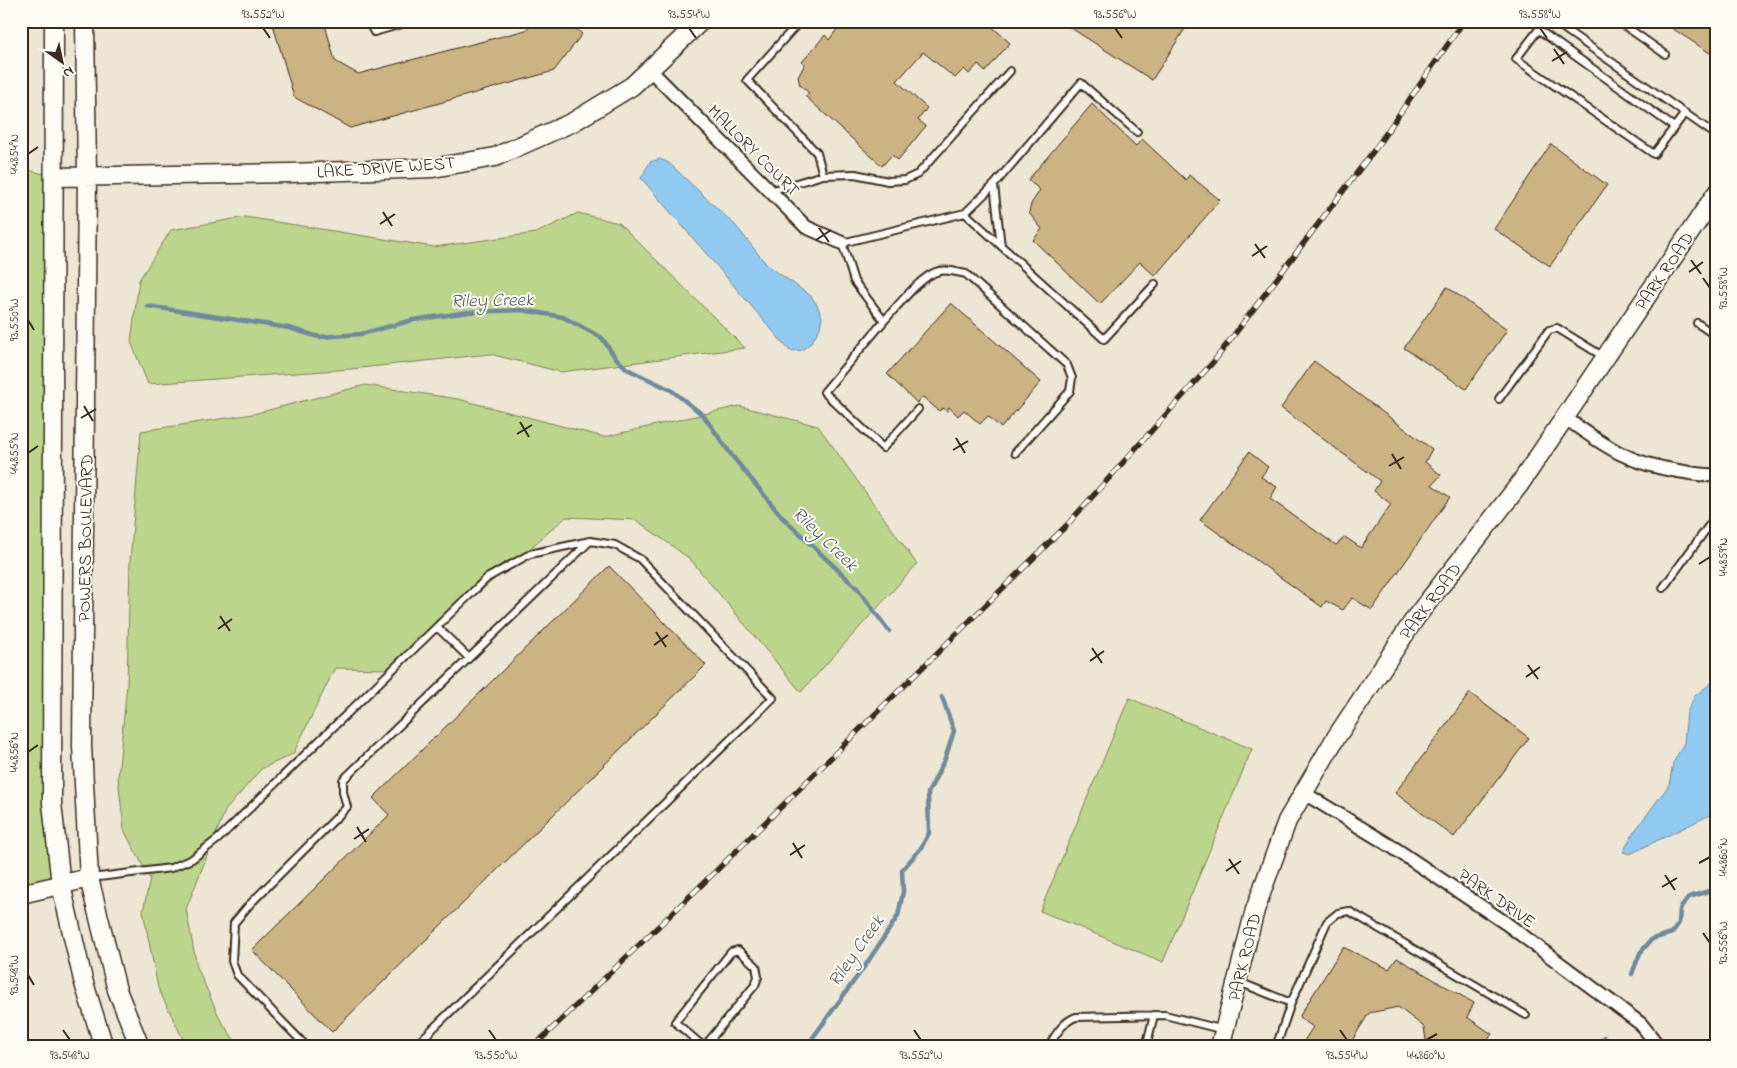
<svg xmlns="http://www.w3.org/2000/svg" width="1737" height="1068" viewBox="0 0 1737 1068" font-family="'Indie Flower',sans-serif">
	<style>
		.green { fill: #bcd58c; stroke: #7c8055 }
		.water { fill: #91c9f0; stroke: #6f899c }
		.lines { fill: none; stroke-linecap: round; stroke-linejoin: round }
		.stream { stroke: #6f899c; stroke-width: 4.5 }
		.building { fill: #cbb383; stroke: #3b2a1e }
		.lane-casing { stroke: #3b2a1e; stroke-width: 10 }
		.street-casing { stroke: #3b2a1e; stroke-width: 16 }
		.secondary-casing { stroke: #3b2a1e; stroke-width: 21 }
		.lane { stroke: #fdfcf7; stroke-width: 6 }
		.street { stroke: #fdfcf7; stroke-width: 12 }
		.secondary { stroke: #fdfcf7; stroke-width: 18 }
		.rail-casing { stroke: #3b2a1e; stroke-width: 5.5 }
		.rail { stroke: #fdfcf7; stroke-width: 4; stroke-dasharray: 11; stroke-linecap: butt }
		.ticks { fill: none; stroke: #3b2a1e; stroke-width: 2 }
		.labels { text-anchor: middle; stroke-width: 4; stroke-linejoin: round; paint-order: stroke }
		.street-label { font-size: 18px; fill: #3b2a1e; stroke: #fdfcf7 }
		.water-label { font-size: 19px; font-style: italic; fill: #555a5d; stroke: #fdfcf7 }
		.neatline { fill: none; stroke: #3b2a1e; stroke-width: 2 }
		.ticks-label { font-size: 12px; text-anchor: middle; fill: #3b2a1e }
	</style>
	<rect width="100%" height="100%" fill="#eee6d4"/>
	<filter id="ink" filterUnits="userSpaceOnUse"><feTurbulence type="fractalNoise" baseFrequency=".02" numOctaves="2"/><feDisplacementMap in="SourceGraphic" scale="10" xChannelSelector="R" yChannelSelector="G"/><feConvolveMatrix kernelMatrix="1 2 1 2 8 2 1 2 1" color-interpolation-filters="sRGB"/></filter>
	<g filter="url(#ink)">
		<path class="green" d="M21,168l34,9 6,708 -40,9z
			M578,213l41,10 126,125 -184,24 -71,-18 -139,15 -203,15 -17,-42 8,-62 32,-50 74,-13 189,30 102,-14z
			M365,385l93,14 146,38 135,-31 79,20 99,138 -116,128 -111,-133 -54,-39 -70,-3 -175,152 -56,-1 -42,86 -32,15 -36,42 -39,98 11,58 23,52 19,28h-52l-29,-59 -15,-77 7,-32 -26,-49 -6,-53 9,-93 3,-123 11,-130 112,-17z
			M1129,698l123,51 -89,213 -123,-51z"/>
		<path class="water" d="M660,159l9,4 67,63 31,39 44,31 6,9 5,12 -2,11 -9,15 -9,7 -12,1 -149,-173 9,-16z
			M1716,679v133l-86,42 -7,-2 11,-20 35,-47 4,-22 11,-20 3,-31 8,-16z"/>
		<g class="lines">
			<path class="stream" d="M147,306l142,22 30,9 42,-3 52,-14 56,-8 53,-2 41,7 39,21 13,19 12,12 44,21 32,25 30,42 49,60 75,71 32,43
				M1632,974l8,-21 12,-14 20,-6 7,-10 1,-14 9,-12 27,-8
				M806,1047l61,-84 31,-47 5,-24 -1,-22 19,-22 8,-15 -1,-40 17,-34 9,-28 -12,-34
				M1599,1047l5,-10"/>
		</g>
		<path class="building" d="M272,21h52l11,40 23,13 168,-44 7,-9h34l15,13 -28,37 -204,57 -56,-31z
			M843,21h143l24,22 -25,29 -7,-8 -9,10 -5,-5 -9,9 -32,-26 -26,29 30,27 -9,12 8,6 -28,34 -6,-5 -10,11 -77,-70 4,-3 -9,-8 -2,-8 7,-13 -3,-2 23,-27 4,5z
			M1060,21h130l-38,59z
			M1661,21h55v36z
			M1092,104l44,42 6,-7 44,41 3,-5 31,25 -65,76 -15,-14 -40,42 -67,-64 9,-11 -13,-16 2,-9 9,-14 -12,-10z
			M1551,144l56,41 -57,81 -56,-37z
			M1447,287l60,43 -41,59 -62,-41z
			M951,303l90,79 -40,46 -13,-12 -8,8 -16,-14 -6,6 -9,-9 -2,4 -4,-3 -4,3 -16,-14 -6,6 -30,-29z
			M1314,361l118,88 -7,13 16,13 -9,10 18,12 -78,113 -20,-12 -9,12 -17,-9 -4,6 -122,-87 49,-68 19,15 -7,10 16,10 -7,12 66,46 9,-8 16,11 30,-44 -17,-13 6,-10 -99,-73z
			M609,566l97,99 -374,367 -80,-82 137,-135 -16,-17z
			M1470,693l59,45 -75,99 -59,-44z
			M1343,947l46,22 8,-11 77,45 -7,14 25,17 -9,13h-56l-3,-20 -26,-20 -29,6 -21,34h-48l13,-20 -14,-10z"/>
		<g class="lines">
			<defs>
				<path id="lane" d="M368,21l6,11 38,-11
					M800,21l-53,59 70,73 6,22
					M1545,21l-29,38 138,95 31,-41
					M1553,21l163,114
					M1618,21l47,33
					M1539,30l135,97
					M994,185l7,61
					M770,191l53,-16 32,-1 33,7 17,-1 13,-6 92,-103
					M965,213l29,-28 87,-102 56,49
					M884,321c13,-14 37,-46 55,-50 9,-2 17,1 27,3l101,91 5,13 -2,13 -55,62
					M1697,323l19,13
					M1499,399l50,-69 8,-2 47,29
					M918,409l-35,39 -59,-56 60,-71 -30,-40 -12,-38 123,-30 139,126 51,-55
					M1663,588l53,-72
					M437,627l32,31
					M91,878l80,-10 21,-9 26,-20 269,-261 43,-24 60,-13 25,4 25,14 133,139 -359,349
					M738,950l18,16 2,11 -3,8 -51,62 -29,-25 56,-70z
					M1239,982l52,21 -15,44
					M1291,1003l36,-81 11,-9 11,-2 177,104
					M307,1047l-70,-72 -5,-14 2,-38 16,-19 97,-97 -4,-15v-12l246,-238
					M1048,1047c8,-12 14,-25 28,-30l89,-2 59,15
					M1146,1047l8,-32"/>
				<path id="street" d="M650,70l156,157 36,16
					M1564,417c41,29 63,46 114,54 13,2 25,5 38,4
					M1304,793l90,55 113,76 134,100 18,23"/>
				<path id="secondary" d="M54,21l-2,782 9,82 22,95 21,67
					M85,21l2,154 -5,571 7,132 28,112 23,57
					M55,177l234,-4 144,-5 62,-11 78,-35 59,-36 69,-65
					M21,894l68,-16
					M1220,1047l35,-137 32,-89 48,-82 81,-122 103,-132 197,-291"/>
			</defs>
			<use href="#lane" class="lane-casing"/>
			<use href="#street" class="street-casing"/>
			<use href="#secondary" class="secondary-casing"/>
			<use href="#lane" class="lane"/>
			<use href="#street" class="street"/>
			<use href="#secondary" class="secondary"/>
			<defs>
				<path id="rail" d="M533,1047l184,-177 349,-344 149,-166 160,-211 89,-128"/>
			</defs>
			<use href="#rail" class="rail-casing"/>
			<use href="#rail" class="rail"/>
		</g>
	</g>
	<path class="ticks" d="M263,28l7,10M689,28l7,10M1115,28l7,10M1540,28l7,10M1554,49l10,15M1552,61l15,-9M28,154l10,-7M383,212l9,14M380,224l15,-10M819,228l10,14M816,240l15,-10M1255,244l10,14M1252,256l15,-10M1691,260l10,14M1689,272l14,-10M1703,278l7,10M28,320l6,10M84,406l9,15M81,418l15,-9M520,422l9,15M517,434l15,-9M956,438l9,15M953,450l15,-9M28,453l10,-7M1392,454l9,15M1389,466l15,-9M1699,564l11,-7M220,616l10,15M218,629l14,-10M656,632l10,15M654,645l14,-10M1092,648l10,15M1090,661l14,-10M1528,665l10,14M1526,677l14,-10M28,752l10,-7M357,827l9,15M354,839l15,-10M793,843l9,15M790,855l15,-10M1229,859l10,15M1699,863l11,-6M1226,871l15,-10M1665,875l10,15M1662,887l15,-9M1703,933l7,10M28,975l6,10M63,1030l7,10M489,1030l7,10M914,1030l7,10M1340,1030l7,10M1426,1040l11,-6"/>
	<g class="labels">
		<g class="street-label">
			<text transform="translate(754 150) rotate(45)" y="6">MALLORY COURT</text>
			<text transform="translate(386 167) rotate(-4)" y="6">LAKE DRIVE WEST</text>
			<text transform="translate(1664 271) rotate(-56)" y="6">PARK ROAD</text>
			<text transform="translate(85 538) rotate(-89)" y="6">POWERS BOULEVARD</text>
			<text transform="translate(1430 601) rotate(-53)" y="6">PARK ROAD</text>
			<text transform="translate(1497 898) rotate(35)" y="6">PARK DRIVE</text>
			<text transform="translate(1244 957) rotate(-76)" y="6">PARK ROAD</text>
		</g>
		<g class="water-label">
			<text transform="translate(492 299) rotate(-1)" y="7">Riley Creek</text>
			<text transform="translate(826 538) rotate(44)" y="7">Riley Creek</text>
			<text transform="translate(855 950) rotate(-55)" y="7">Riley Creek</text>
		</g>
	</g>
	<rect width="1737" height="1068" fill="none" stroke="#fdfcf7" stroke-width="55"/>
	<g transform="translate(62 62) rotate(147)" stroke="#fdfcf7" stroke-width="4" paint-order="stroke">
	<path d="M0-4L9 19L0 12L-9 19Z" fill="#3b2a1e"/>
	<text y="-8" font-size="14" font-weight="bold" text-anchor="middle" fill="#3b2a1e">N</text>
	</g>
	<rect x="28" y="28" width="1682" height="1012" class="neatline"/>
	<g class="ticks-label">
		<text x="263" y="18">93.552°W</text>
		<text x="689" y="18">93.554°W</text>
		<text x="1115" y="18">93.556°W</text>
		<text x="1540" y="18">93.558°W</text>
		<text transform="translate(14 154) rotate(-90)" y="4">44.854°N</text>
		<text transform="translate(1723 288) rotate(-90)" y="4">93.558°W</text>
		<text transform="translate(14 320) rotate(-90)" y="4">93.550°W</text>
		<text transform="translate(14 453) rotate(-90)" y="4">44.855°N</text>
		<text transform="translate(1723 557) rotate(-90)" y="4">44.859°N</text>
		<text transform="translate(14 752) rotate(-90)" y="4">44.856°N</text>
		<text transform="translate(1723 857) rotate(-90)" y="4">44.860°N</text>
		<text transform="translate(1723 943) rotate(-90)" y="4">93.556°W</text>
		<text transform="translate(14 975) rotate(-90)" y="4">93.548°W</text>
		<text x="70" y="1059">93.548°W</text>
		<text x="496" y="1059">93.550°W</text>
		<text x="921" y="1059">93.552°W</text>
		<text x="1347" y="1059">93.554°W</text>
		<text x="1426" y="1059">44.860°N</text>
	</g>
</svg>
